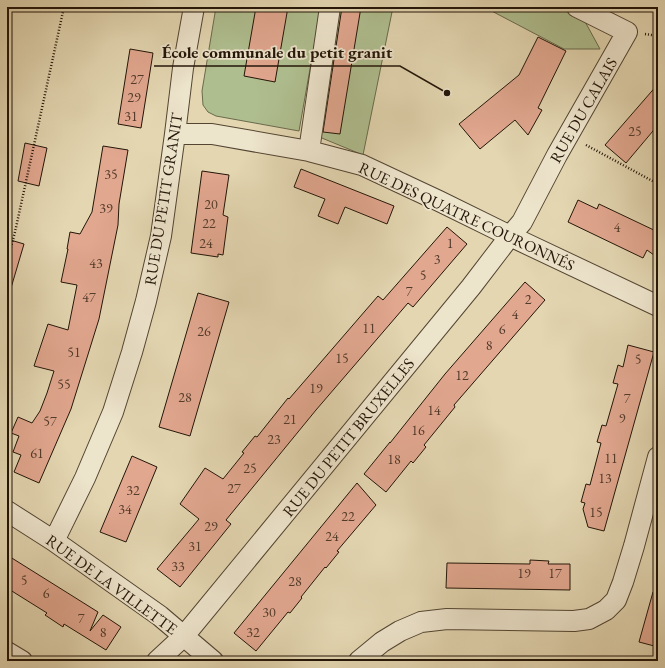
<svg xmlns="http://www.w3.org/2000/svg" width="665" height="668" viewBox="0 0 665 668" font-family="'EB Garamond',serif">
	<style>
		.green { fill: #afbe8f; stroke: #696a4c }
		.building { fill: #e1a78f; stroke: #231508 }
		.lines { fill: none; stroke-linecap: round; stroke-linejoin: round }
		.minor-casing { stroke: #534532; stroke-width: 22 }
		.path { stroke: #231508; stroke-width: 2.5; stroke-dasharray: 1 2; stroke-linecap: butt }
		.minor { stroke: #ede4cc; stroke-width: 20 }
		.labels { text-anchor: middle; stroke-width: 3.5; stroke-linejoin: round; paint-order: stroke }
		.number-label { font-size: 14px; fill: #523a2a }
		.street-label { font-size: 16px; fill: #231508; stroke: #ede4cc }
		.leader { fill: none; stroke: #231508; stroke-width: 1.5 }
		.callout-dot { fill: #231508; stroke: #ede4cc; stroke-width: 1.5 }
		.callout-label { font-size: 17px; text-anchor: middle; font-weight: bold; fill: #231508; stroke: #ede4cc; stroke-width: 3.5; stroke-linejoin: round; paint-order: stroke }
	</style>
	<rect width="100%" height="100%" fill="#e3d6b1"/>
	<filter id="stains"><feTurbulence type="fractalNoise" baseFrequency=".005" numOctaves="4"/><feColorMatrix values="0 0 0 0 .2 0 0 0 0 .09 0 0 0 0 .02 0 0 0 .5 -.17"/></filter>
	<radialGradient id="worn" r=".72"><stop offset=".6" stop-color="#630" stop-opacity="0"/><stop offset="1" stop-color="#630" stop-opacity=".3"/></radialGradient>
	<path class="green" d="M216,7h105l-22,124 -83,-15 -8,-4 -5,-7 -1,-14z
		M338,7h55l-30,148 -46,-19z
		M484,7h93l23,42h-36z"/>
	<path class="building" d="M256,7h32l-13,75 -31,-6z
		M342,7h19l-21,127 -17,-2z
		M538,37l28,14 -28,57 4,2 -14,25 -13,-15 -35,29 -21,-25 60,-49z
		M130,49l23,4 -12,75 -23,-4z
		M658,84v41l-32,38 -21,-18z
		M25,143l22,5 -8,38 -21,-5z
		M103,146l25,4 -9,54 -1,21 -19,94 -9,29 -19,61 -32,74 -25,-11 7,-17 -8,-3 6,-16 -8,-3 7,-16 14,6 8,-12 7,-18 7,-22 -20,-5 14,-42 20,6 9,-45 -16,-3 7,-33h-1l3,-17 10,2 12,-22z
		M301,169l93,37 -7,18 -42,-17 -7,17 -20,-8 7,-17 -31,-12z
		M202,171l27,4 -6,40 5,2 -5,38 -5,-1v3l-27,-4z
		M578,200l19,9 2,-5 59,28v26l-11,-8 -4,8 -75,-36z
		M447,227l20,17 -54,63 -5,-4 -92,107 -90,110 5,4 -51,63 -23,-18 42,-50 -19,-15 25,-36 18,11 21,-26 -2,-1 13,-16 2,1 31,-39 1,1 89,-103 5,4z
		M7,239l17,5 -13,44h-4z
		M525,282l20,18 -91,105 1,2 -31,38 2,2 -13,16 -2,-2 -25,31 -22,-18 26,-32v1l55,-69z
		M198,293l31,9 -39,134 -31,-9z
		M628,345l26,7 -50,179 -16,-4 -5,-18 2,-6 -4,-1 5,-18 4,1 11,-42 -4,-1 5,-17 4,1 12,-42 -5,-1 5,-18 5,2z
		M132,456l25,11 -31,75 -26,-10z
		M357,483l19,22 -39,46 2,1 -13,16 -1,-1 -24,30 1,1 -12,15 -2,-1 -32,39 -22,-18z
		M7,555l91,57 -8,19 13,-16 18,12 -15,23 -42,-26 -1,3 -18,-12 2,-2 -40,-25z
		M530,560l19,1 -1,3h22v26l-124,-2 1,-25 83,1z
		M653,592l5,1v54l-19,-5z"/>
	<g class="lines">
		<defs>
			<path id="minor" d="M175,134h37l97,17 53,14 77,36 71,35 148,70
				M309,151l21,-144
				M7,511l47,30 106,75 53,45
				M54,541l31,-63 28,-66 19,-60 14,-51 15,-65 14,-102 8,-66 11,-61
				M7,652l15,9
				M157,661l27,-25 287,-349 39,-51 12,-14 35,-67 70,-123 -50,-25
				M359,661l23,-19 18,-11 21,-9 26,-3 127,2 15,-2 17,-9 10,-10 7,-18 11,-36 24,-89"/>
		</defs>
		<use href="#minor" class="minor-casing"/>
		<path class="path" d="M645,34l13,2
			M586,145l72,39
			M7,262l8,-30 49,-225"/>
		<use href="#minor" class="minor"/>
	</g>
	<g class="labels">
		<g class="number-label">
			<text x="137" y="84">27</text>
			<text x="134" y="102">29</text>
			<text x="131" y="121">31</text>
			<text x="635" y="136">25</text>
			<text x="111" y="179">35</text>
			<text x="211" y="209">20</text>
			<text x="106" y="213">39</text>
			<text x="209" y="228">22</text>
			<text x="617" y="232">4</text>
			<text x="206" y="248">24</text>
			<text x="450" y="248">1</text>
			<text x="437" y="264">3</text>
			<text x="96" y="268">43</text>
			<text x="423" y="280">5</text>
			<text x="409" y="296">7</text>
			<text x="89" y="302">47</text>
			<text x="528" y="304">2</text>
			<text x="515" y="319">4</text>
			<text x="369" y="333">11</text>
			<text x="502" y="334">6</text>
			<text x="204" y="336">26</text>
			<text x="489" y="350">8</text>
			<text x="74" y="357">51</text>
			<text x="342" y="363">15</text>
			<text x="638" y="364">5</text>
			<text x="462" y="380">12</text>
			<text x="64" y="389">55</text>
			<text x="316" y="393">19</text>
			<text x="185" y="402">28</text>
			<text x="627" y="403">7</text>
			<text x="434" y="415">14</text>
			<text x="622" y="423">9</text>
			<text x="290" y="424">21</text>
			<text x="50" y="426">57</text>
			<text x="418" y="435">16</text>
			<text x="274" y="444">23</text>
			<text x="37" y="458">61</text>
			<text x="611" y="463">11</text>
			<text x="394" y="464">18</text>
			<text x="250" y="473">25</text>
			<text x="605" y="483">13</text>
			<text x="234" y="493">27</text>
			<text x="133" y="495">32</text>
			<text x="125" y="514">34</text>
			<text x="596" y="517">15</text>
			<text x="348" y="521">22</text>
			<text x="211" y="531">29</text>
			<text x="332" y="541">24</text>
			<text x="195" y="551">31</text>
			<text x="178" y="571">33</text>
			<text x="524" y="578">19</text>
			<text x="555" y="578">17</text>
			<text x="24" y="585">5</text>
			<text x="295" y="586">28</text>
			<text x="46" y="598">6</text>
			<text x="269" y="617">30</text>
			<text x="81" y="623">7</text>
			<text x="103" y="637">8</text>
			<text x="253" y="637">32</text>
		</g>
		<g class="street-label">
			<text transform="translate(583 110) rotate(-60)" y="6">RUE DU CALAIS</text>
			<text transform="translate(163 199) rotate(-81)" y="6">RUE DU PETIT GRANIT</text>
			<text transform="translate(467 216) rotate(25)" y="6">RUE DES QUATRE COURONNÉS</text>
			<text transform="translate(348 437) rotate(-51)" y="6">RUE DU PETIT BRUXELLES</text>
			<text transform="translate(112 584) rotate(36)" y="6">RUE DE LA VILLETTE</text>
		</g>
	</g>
	<path class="leader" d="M447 93L400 66H154"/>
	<circle class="callout-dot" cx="447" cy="93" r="4"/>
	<g class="callout-label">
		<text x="277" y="58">École communale du petit granit</text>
	</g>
	<rect width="665" height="668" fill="none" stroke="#e3d6b1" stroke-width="24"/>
	<rect x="8" y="8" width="649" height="652" fill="none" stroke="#231508" stroke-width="2"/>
	<rect x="12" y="12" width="641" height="644" fill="none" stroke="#231508"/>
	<rect width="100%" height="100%" filter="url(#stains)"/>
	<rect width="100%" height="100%" fill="url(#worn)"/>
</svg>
